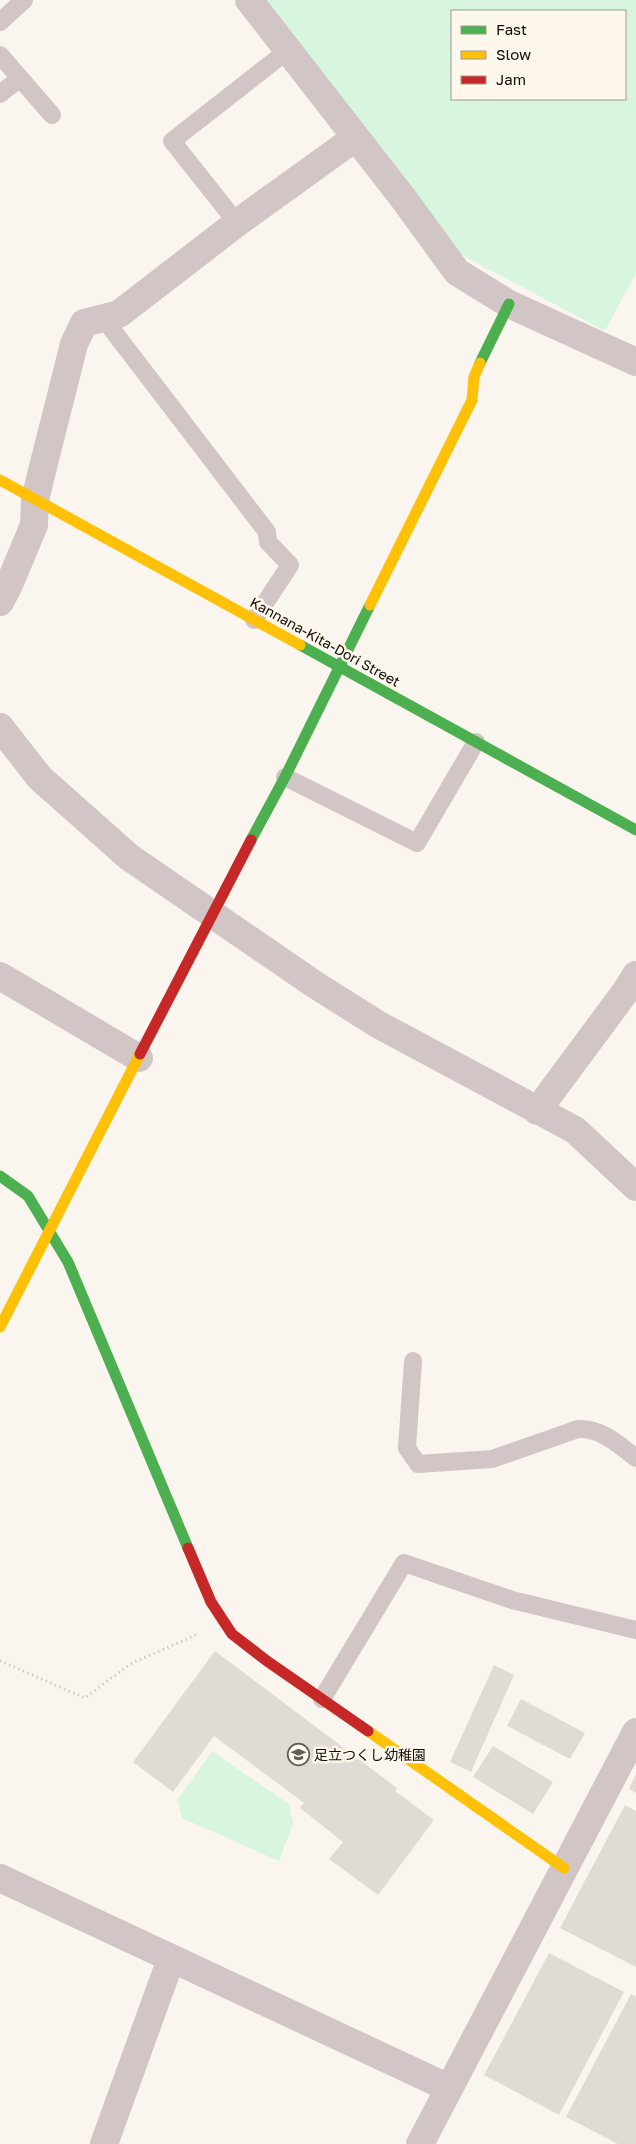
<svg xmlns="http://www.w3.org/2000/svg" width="636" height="2144" viewBox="0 0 636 2144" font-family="'Golos Text','Noto Sans JP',sans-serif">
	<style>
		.park { fill: #d7f5df; fill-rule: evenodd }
		.building { fill: #e1dbd6 }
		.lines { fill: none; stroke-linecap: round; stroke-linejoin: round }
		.path { stroke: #c2b9b8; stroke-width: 3; stroke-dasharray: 1 4; stroke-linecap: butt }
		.lane { stroke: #d2c5c5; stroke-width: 18 }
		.street { stroke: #d2c5c5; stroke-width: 28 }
		.fast { stroke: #4caf50; stroke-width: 11 }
		.slow { stroke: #ffc107; stroke-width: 11 }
		.jam { stroke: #c62828; stroke-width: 11 }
		.labels { text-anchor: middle; stroke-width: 5; stroke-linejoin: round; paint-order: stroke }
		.street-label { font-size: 14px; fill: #100c06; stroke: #fef7eb }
		.poi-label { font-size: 14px; fill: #100c06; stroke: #fef7eb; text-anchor: start }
	</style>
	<rect width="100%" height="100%" fill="#faf6ef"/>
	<path class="park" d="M263,0h373v273l-29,54 -4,3 -145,-77zM452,11h173v88h-173z
		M212,1751l77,53 4,19 -14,38 -97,-43 -5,-18z"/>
	<path class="building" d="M215,1651l182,137 -2,3 39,29 -56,75 -49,-36 14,-17 -43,-34 4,-5 -90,-67 -41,56 -40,-30z
		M494,1665l20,10 -43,97 -21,-10z
		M521,1699l64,34 -15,26 -63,-33z
		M493,1746l60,36 -20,32 -60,-37z
		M636,1774v19l-7,-4z
		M625,1805l11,6v156l-76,-39z
		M549,1953l75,39 -65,123 -75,-40z
		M631,1994l5,3v147h-18l-52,-27z"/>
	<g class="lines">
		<path class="path" d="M0,1661l85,37 45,-34 66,-29"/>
		<path class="lane" d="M0,22l24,-22
			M0,55l52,60
			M0,94l20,-16
			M237,223l-65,-82 115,-90
			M104,319l163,213 1,10 22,23 -36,55
			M285,777l132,66 59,-101
			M413,1361l-6,87 11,16 74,-5 86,-30c23,-1 40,15 58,29
			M322,1699l82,-136 108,37 124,30"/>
		<path class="street" d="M249,0l154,198 54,74 52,32 127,58
			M0,602l8,-15 26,-62 1,-25 7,-29 32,-127 10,-21 35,-9 118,-91 118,-85
			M0,727l40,51 89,79 185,127 65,41 196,105 61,57
			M0,976l139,82
			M537,1111l89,-120 10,-16
			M0,1878l449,210
			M104,2144l67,-185
			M420,2144l216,-412"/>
		<path class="fast" d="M480,363l29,-59
			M300,645l336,185
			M251,840l34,-63 85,-172
			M0,1176l28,20 40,66 120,286"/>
		<path class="slow" d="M0,480l300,165
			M370,605l102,-205 2,-23 6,-14
			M0,1327l140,-273
			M368,1731l196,137"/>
		<path class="jam" d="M140,1054l111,-214
			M188,1548l23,54 21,32 35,27 101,70"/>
	</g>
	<defs>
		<symbol id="school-ring" viewBox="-11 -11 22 22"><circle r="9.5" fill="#fef7eb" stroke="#625e58" stroke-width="1.5"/><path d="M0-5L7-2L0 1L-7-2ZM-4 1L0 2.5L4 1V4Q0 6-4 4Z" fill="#625e58"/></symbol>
	</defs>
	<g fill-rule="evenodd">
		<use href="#school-ring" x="286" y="1742" width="25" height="25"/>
	</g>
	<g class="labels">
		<g class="street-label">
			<text transform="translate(325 642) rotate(29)" y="5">Kannana-Kita-Dori Street</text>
		</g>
		<g class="poi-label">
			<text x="314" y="1760">足立つくし幼稚園</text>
		</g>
	</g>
	<rect x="451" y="10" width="175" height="90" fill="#fef7eb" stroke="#9f998f"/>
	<rect x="461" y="26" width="25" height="8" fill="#4caf50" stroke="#9f998f"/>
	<text x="496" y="35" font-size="15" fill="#100c06">Fast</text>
	<rect x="461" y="51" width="25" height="8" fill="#ffc107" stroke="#9f998f"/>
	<text x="496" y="60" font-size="15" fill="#100c06">Slow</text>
	<rect x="461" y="76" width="25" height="8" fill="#c62828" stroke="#9f998f"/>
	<text x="496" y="85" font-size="15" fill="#100c06">Jam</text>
</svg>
